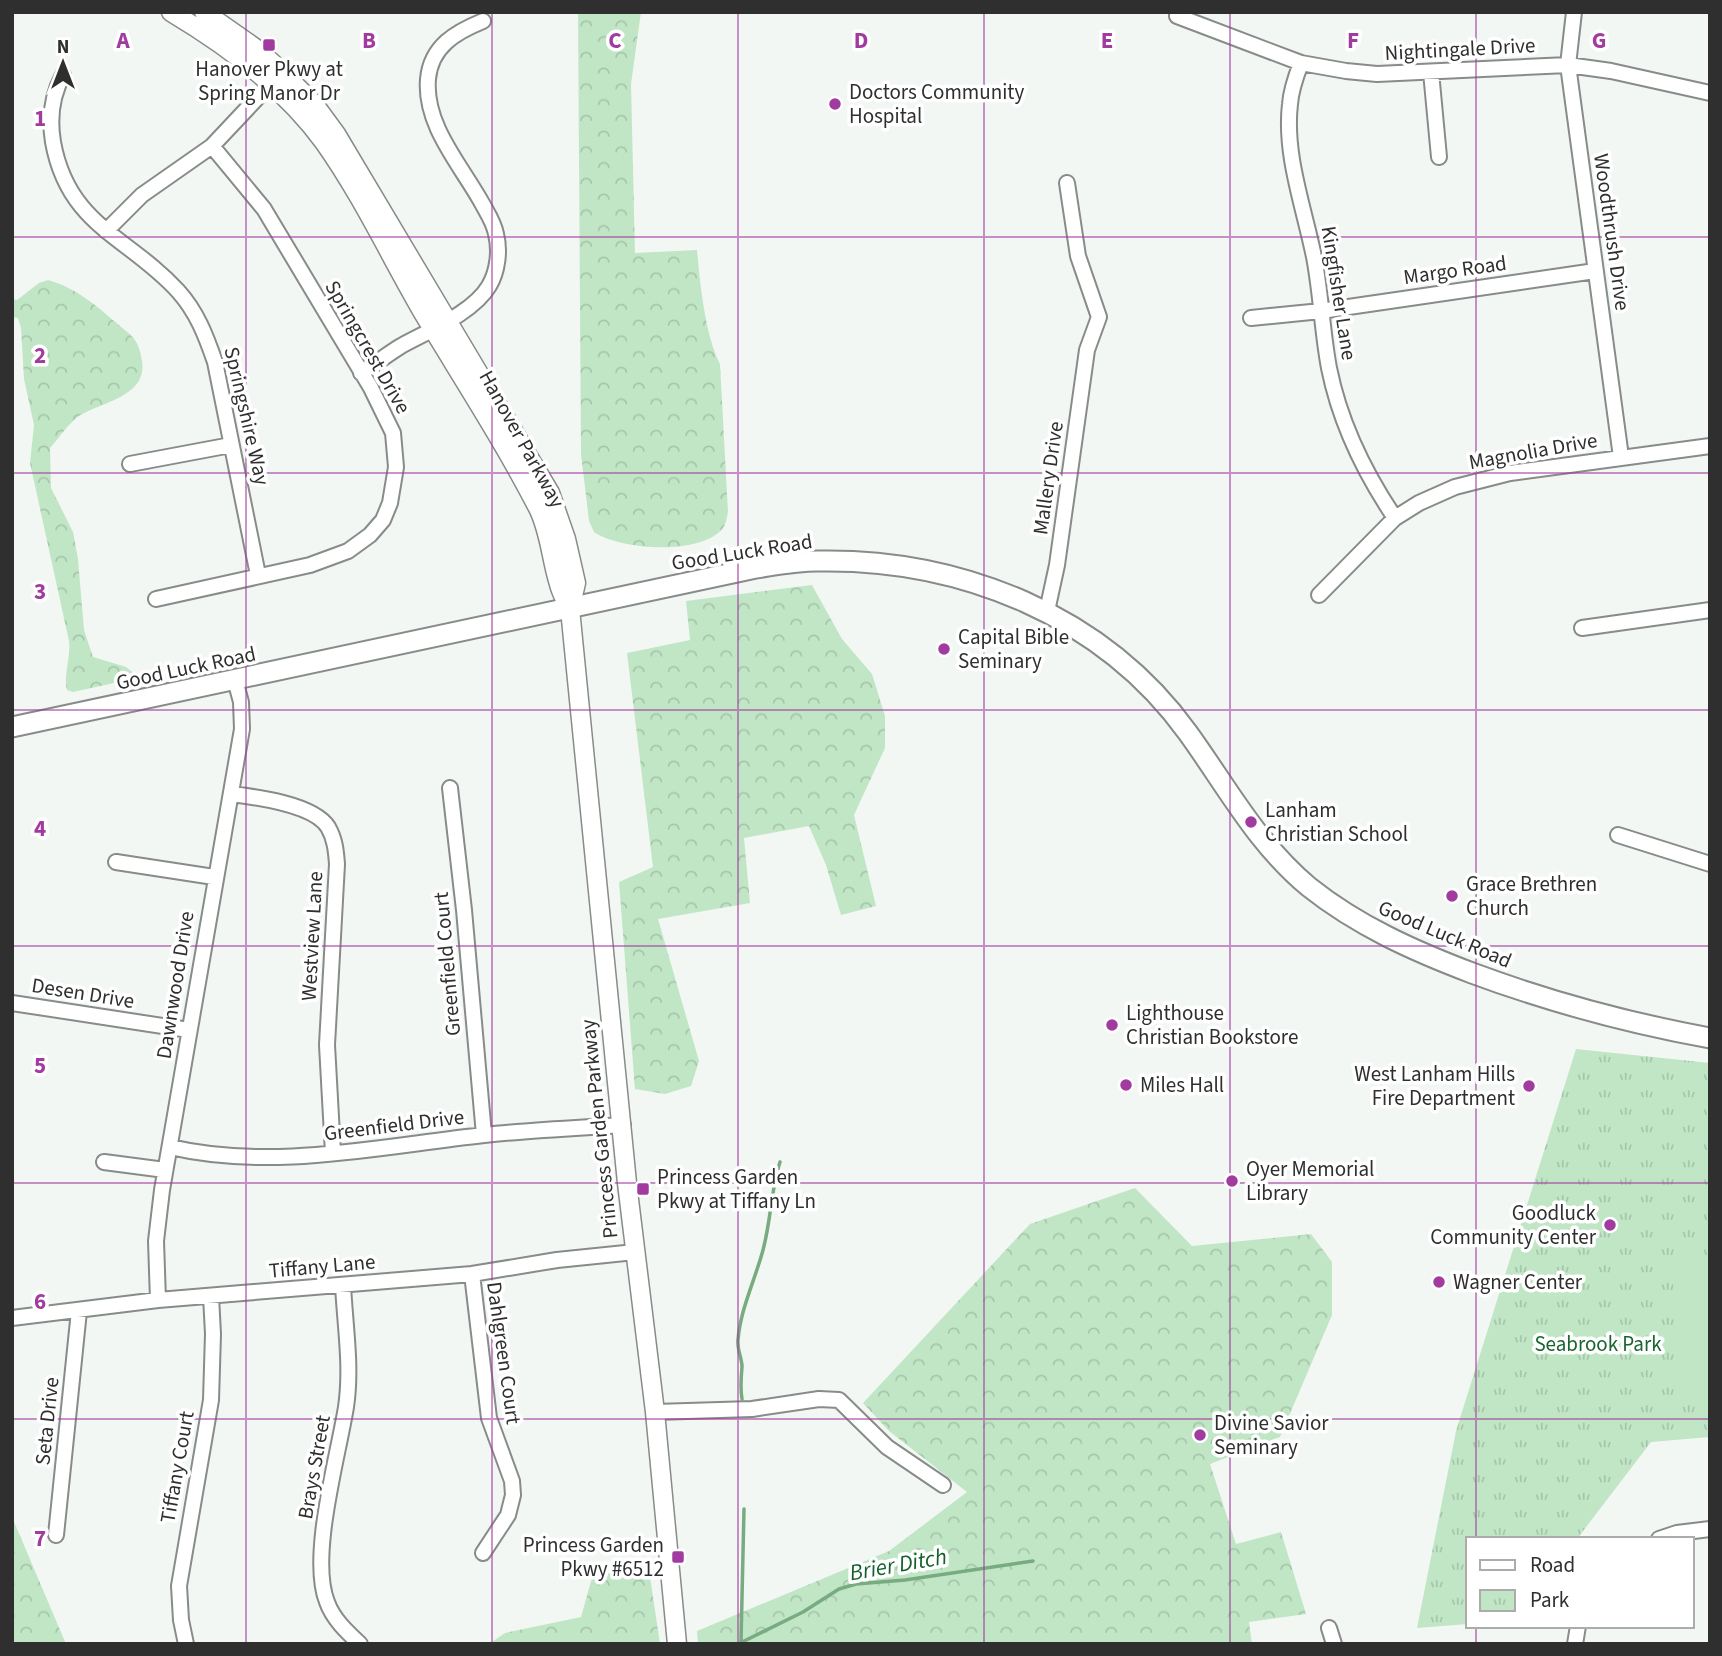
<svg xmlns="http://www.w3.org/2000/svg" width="1722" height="1656" viewBox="0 0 1722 1656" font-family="'Source Sans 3',sans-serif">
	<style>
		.forest { fill: url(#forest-crowns) }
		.park { fill: url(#park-tufts) }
		.pitch { fill: #c1e6c6 }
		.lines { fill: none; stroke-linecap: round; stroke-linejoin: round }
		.stream { stroke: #78ab80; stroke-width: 3.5 }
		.minor-casing { stroke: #878c88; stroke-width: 18 }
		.tertiary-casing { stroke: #878c88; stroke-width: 21 }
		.secondary-casing { stroke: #878c88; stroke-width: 23 }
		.minor { stroke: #fff; stroke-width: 14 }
		.tertiary { stroke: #fff; stroke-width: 18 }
		.secondary { stroke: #fff; stroke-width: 19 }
		.grid { fill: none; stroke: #a13b9f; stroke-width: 2; stroke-opacity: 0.55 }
		.poi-dot { fill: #a13b9f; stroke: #fff; stroke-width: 2.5 }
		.labels { text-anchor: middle; stroke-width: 7; stroke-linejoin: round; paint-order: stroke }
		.street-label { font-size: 21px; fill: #2e2f2e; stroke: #fff }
		.poi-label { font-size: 21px; fill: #2e2f2e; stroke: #fff; text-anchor: start }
		.park-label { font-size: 21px; fill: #19652f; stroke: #fff }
		.water-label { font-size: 23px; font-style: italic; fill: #13602b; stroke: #fff }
		.grid-label { font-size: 23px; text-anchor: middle; font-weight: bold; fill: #a13b9f; stroke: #fff; stroke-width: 7; stroke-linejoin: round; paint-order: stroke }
	</style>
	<defs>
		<pattern id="forest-crowns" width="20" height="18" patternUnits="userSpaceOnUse" patternTransform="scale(1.75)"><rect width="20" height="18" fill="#c1e6c6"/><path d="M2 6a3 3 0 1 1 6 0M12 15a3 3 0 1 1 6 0" fill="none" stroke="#a6c6aa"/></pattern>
		<pattern id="park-tufts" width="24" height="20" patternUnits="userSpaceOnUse" patternTransform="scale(1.75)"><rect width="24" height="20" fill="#c1e6c6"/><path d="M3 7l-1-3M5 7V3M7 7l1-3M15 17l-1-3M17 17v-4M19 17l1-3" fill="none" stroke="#a6c6aa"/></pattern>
	</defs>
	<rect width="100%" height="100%" fill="#f2f7f3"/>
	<path class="forest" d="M578,12h63l-10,72 4,169 62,-3c3,33 8,85 23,114l8,148c-1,5 -2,12 -5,16 -21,28 -104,22 -129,4l-5,-11 -8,-67z
		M48,280c29,8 50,27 72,46 15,12 19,16 22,35 6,35 -40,41 -63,55 -11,8 -20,22 -29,32l1,40 22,44 5,27 6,71 9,27 33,10 10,8 -8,5 -55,12 -6,-2c-4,-12 4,-34 2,-49l-39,-178 4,-38 -10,-46 -3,-51 -3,-10 -6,-1v-18l5,1 22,-17z
		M812,585l30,54 30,35 13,42v32l-31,67 22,91 -35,9 -15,-50 -17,-39 -65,12 6,65 -92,16 41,142 -8,25 -26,8 -30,-5 -16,-207 34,-15 -26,-214 63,-13 -4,-39z
		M1135,1188l57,58 119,-12 21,28v53l-52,122 -70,27 26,80 45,-12 25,82 -57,8 3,22h-554l-1,-13 192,-80 78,-59 -78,-61 -26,-28 167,-179z
		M12,1517l54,127h-52l-2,-4z
		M649,1570l11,74h-171l16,-11 76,-16 12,-43z"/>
	<path class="park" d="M1576,1049l134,14v374l-59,5 -74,97h-109v85l-51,4 39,-197z"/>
	<path class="pitch" d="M1710,1260v137l-31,1 -7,-136z"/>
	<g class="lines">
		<path class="stream" d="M742,1399c-2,-11 -1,-21 0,-32 0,-9 -5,-17 -4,-27 2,-28 15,-56 23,-83 10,-31 9,-64 19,-95
			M741,1642l3,-133
			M738,1644l65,-32 36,-23 17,-5 49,-4 128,-19"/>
		<defs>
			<path id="minor" d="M1574,12l-6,53 53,392
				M1177,16l124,47 45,8 31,3 191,-9 43,6 99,22
				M1301,63c-5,13 -10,27 -11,41 -6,51 14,103 24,153 7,36 8,74 15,111 11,55 35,104 66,150
				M1431,72l8,85
				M63,75c-12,22 -14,43 -10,67 15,84 76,95 125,149 19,21 28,45 37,71l43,213
				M106,231l36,-36 70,-49 64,-68
				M1251,318l70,-7 274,-40
				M361,373c14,-9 27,-19 40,-27 27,-15 72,-33 88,-60 9,-15 11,-36 7,-52 -2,-11 -8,-20 -13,-29 -21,-39 -59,-79 -55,-126 3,-33 28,-47 55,-58
				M130,464l101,-19
				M1319,595l76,-77 24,-15 36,-16 55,-14 200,-27
				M156,599l154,-34 38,-14 22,-16 13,-15 7,-17 6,-36 -3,-34 -22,-45 -107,-179 -52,-63
				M1047,611l10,-46 30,-215 12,-33 -21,-61 -11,-73
				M1582,628l128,-18
				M450,788l14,122 20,225
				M231,794c25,3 82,10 97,33 7,12 8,24 9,37l-10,181 6,108
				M1618,835l92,29
				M116,862l98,15
				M12,1003l177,27
				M170,1147c103,24 211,-1 314,-12 46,-5 93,-7 139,-10
				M104,1162l61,8
				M472,1274l17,144 23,63 1,14 -5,20 -25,38
				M343,1285c2,41 9,82 3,122 -8,50 -37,150 -19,195 6,17 20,30 33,42
				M158,1300l-2,-59 6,-51 80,-461 -1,-27 -6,-22
				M12,1318l146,-18 314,-26 85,-14 78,-8
				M655,1412l97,-3 67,-10 20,1 48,47 56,38
				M56,1535l23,-224
				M1659,1539l18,-6 33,-4
				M1329,1628l5,16
				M186,1644l-5,-24 -2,-34 32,-186 2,-66 -2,-38
				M1575,1644l3,-18"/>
			<path id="tertiary" d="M171,12c57,34 114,76 153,130 39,55 67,116 101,174 38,63 79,126 113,192 12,24 13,51 21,76 2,9 7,17 11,25l57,574 28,229 22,232
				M204,12l54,38 24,22 32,32 22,30 214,359 16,46 10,44 -6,26"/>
			<path id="secondary" d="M12,727l744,-159c20,-3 40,-7 61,-7 143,-3 286,54 371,172 39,54 69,111 121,154 49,39 105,64 163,86 78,29 156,50 238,65"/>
		</defs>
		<use href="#minor" class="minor-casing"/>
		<use href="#tertiary" class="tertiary-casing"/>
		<use href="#secondary" class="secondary-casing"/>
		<use href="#minor" class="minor"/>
		<use href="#tertiary" class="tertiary"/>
		<use href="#secondary" class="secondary"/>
	</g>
	<path class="grid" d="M246,12v1632M492,12v1632M738,12v1632M984,12v1632M1230,12v1632M1476,12v1527M12,237h1698M12,473h1698M12,710h1698M12,946h1698M12,1183h1698M12,1419h1698M1476,1626v18"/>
	<g class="poi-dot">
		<rect x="262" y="38" width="14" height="14" rx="3.5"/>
		<circle cx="835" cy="104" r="7"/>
		<circle cx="944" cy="649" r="7"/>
		<circle cx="1251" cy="822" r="7"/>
		<circle cx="1452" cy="896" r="7"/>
		<circle cx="1112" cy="1025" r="7"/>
		<circle cx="1126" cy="1085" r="7"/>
		<circle cx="1529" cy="1086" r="7"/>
		<circle cx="1232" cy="1181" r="7"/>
		<rect x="636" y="1182" width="14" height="14" rx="3.5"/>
		<circle cx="1610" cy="1225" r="7"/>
		<circle cx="1439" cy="1282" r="7"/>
		<circle cx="1200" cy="1435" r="7"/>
		<rect x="671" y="1550" width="14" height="14" rx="3.5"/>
	</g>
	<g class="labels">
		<g class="street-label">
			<text transform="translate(1460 49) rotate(-3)" y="7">Nightingale Drive</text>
			<text transform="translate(1612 232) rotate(82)" y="7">Woodthrush Drive</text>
			<text transform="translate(1455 270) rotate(-8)" y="7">Margo Road</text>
			<text transform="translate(1339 293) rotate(81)" y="7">Kingfisher Lane</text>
			<text transform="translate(368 347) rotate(60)" y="7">Springcrest Drive</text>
			<text transform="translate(247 416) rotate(77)" y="7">Springshire Way</text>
			<text transform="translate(522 439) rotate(61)" y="7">Hanover Parkway</text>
			<text transform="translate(1533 451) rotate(-10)" y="7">Magnolia Drive</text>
			<text transform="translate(1048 478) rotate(-82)" y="7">Mallery Drive</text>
			<text transform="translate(742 552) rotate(-9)" y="7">Good Luck Road</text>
			<text transform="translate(186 668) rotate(-12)" y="7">Good Luck Road</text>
			<text transform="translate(1445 934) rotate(23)" y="7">Good Luck Road</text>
			<text transform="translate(312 936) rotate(-87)" y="7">Westview Lane</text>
			<text transform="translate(447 964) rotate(-95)" y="7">Greenfield Court</text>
			<text transform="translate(175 985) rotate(-81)" y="7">Dawnwood Drive</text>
			<text transform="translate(83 993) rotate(9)" y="7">Desen Drive</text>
			<text transform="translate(394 1125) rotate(-7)" y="7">Greenfield Drive</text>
			<text transform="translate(599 1129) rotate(-96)" y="7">Princess Garden Parkway</text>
			<text transform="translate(322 1266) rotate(-5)" y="7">Tiffany Lane</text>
			<text transform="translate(504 1353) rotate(82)" y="7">Dahlgreen Court</text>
			<text transform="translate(47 1421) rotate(-84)" y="7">Seta Drive</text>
			<text transform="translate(177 1467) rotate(-80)" y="7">Tiffany Court</text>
			<text transform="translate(314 1467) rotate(-80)" y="7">Brays Street</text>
		</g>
		<g class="poi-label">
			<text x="269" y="76" text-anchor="middle">Hanover Pkwy at<tspan x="269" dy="24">Spring Manor Dr</tspan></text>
			<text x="849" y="99">Doctors Community<tspan x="849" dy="24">Hospital</tspan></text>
			<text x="958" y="644">Capital Bible<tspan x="958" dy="24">Seminary</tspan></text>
			<text x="1265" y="817">Lanham<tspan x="1265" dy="24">Christian School</tspan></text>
			<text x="1466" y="891">Grace Brethren<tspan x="1466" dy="24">Church</tspan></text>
			<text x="1126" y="1020">Lighthouse<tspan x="1126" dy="24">Christian Bookstore</tspan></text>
			<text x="1515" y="1081" text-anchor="end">West Lanham Hills<tspan x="1515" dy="24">Fire Department</tspan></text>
			<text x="1140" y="1092">Miles Hall</text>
			<text x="1246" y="1176">Oyer Memorial<tspan x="1246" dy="24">Library</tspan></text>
			<text x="657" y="1184">Princess Garden<tspan x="657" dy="24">Pkwy at Tiffany Ln</tspan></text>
			<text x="1596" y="1220" text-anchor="end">Goodluck<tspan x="1596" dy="24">Community Center</tspan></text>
			<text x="1453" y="1289">Wagner Center</text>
			<text x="1214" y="1430">Divine Savior<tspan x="1214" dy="24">Seminary</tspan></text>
			<text x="664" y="1552" text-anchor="end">Princess Garden<tspan x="664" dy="24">Pkwy #6512</tspan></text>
		</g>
		<g class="park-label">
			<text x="1598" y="1351">Seabrook Park</text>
		</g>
		<g class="water-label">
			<text transform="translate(898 1564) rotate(-10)" y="8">Brier Ditch</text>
		</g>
	</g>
	<g class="grid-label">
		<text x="123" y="48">A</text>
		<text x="369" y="48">B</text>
		<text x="615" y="48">C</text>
		<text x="861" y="48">D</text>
		<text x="1107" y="48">E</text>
		<text x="1353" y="48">F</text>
		<text x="1599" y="48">G</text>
		<text x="40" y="126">1</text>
		<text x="40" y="363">2</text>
		<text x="40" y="599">3</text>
		<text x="40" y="836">4</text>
		<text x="40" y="1073">5</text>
		<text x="40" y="1309">6</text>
		<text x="40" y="1546">7</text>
	</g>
	<rect width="1722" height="1656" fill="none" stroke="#2e2f2e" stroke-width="28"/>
	<rect x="1466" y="1537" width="228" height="91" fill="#ffffff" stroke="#abacab" stroke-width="2"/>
	<rect x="1480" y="1560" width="35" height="10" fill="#ffffff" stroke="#abacab" stroke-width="2"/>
	<text x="1530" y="1572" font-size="21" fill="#2e2f2e">Road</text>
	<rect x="1480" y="1590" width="35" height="21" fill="url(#park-tufts)" stroke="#abacab" stroke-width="2"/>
	<text x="1530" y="1607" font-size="21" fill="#2e2f2e">Park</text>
	<g transform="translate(63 63)" stroke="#ffffff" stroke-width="5" paint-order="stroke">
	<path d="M0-5L12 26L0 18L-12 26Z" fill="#2e2f2e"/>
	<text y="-10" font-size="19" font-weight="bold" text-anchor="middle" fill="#2e2f2e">N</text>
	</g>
</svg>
